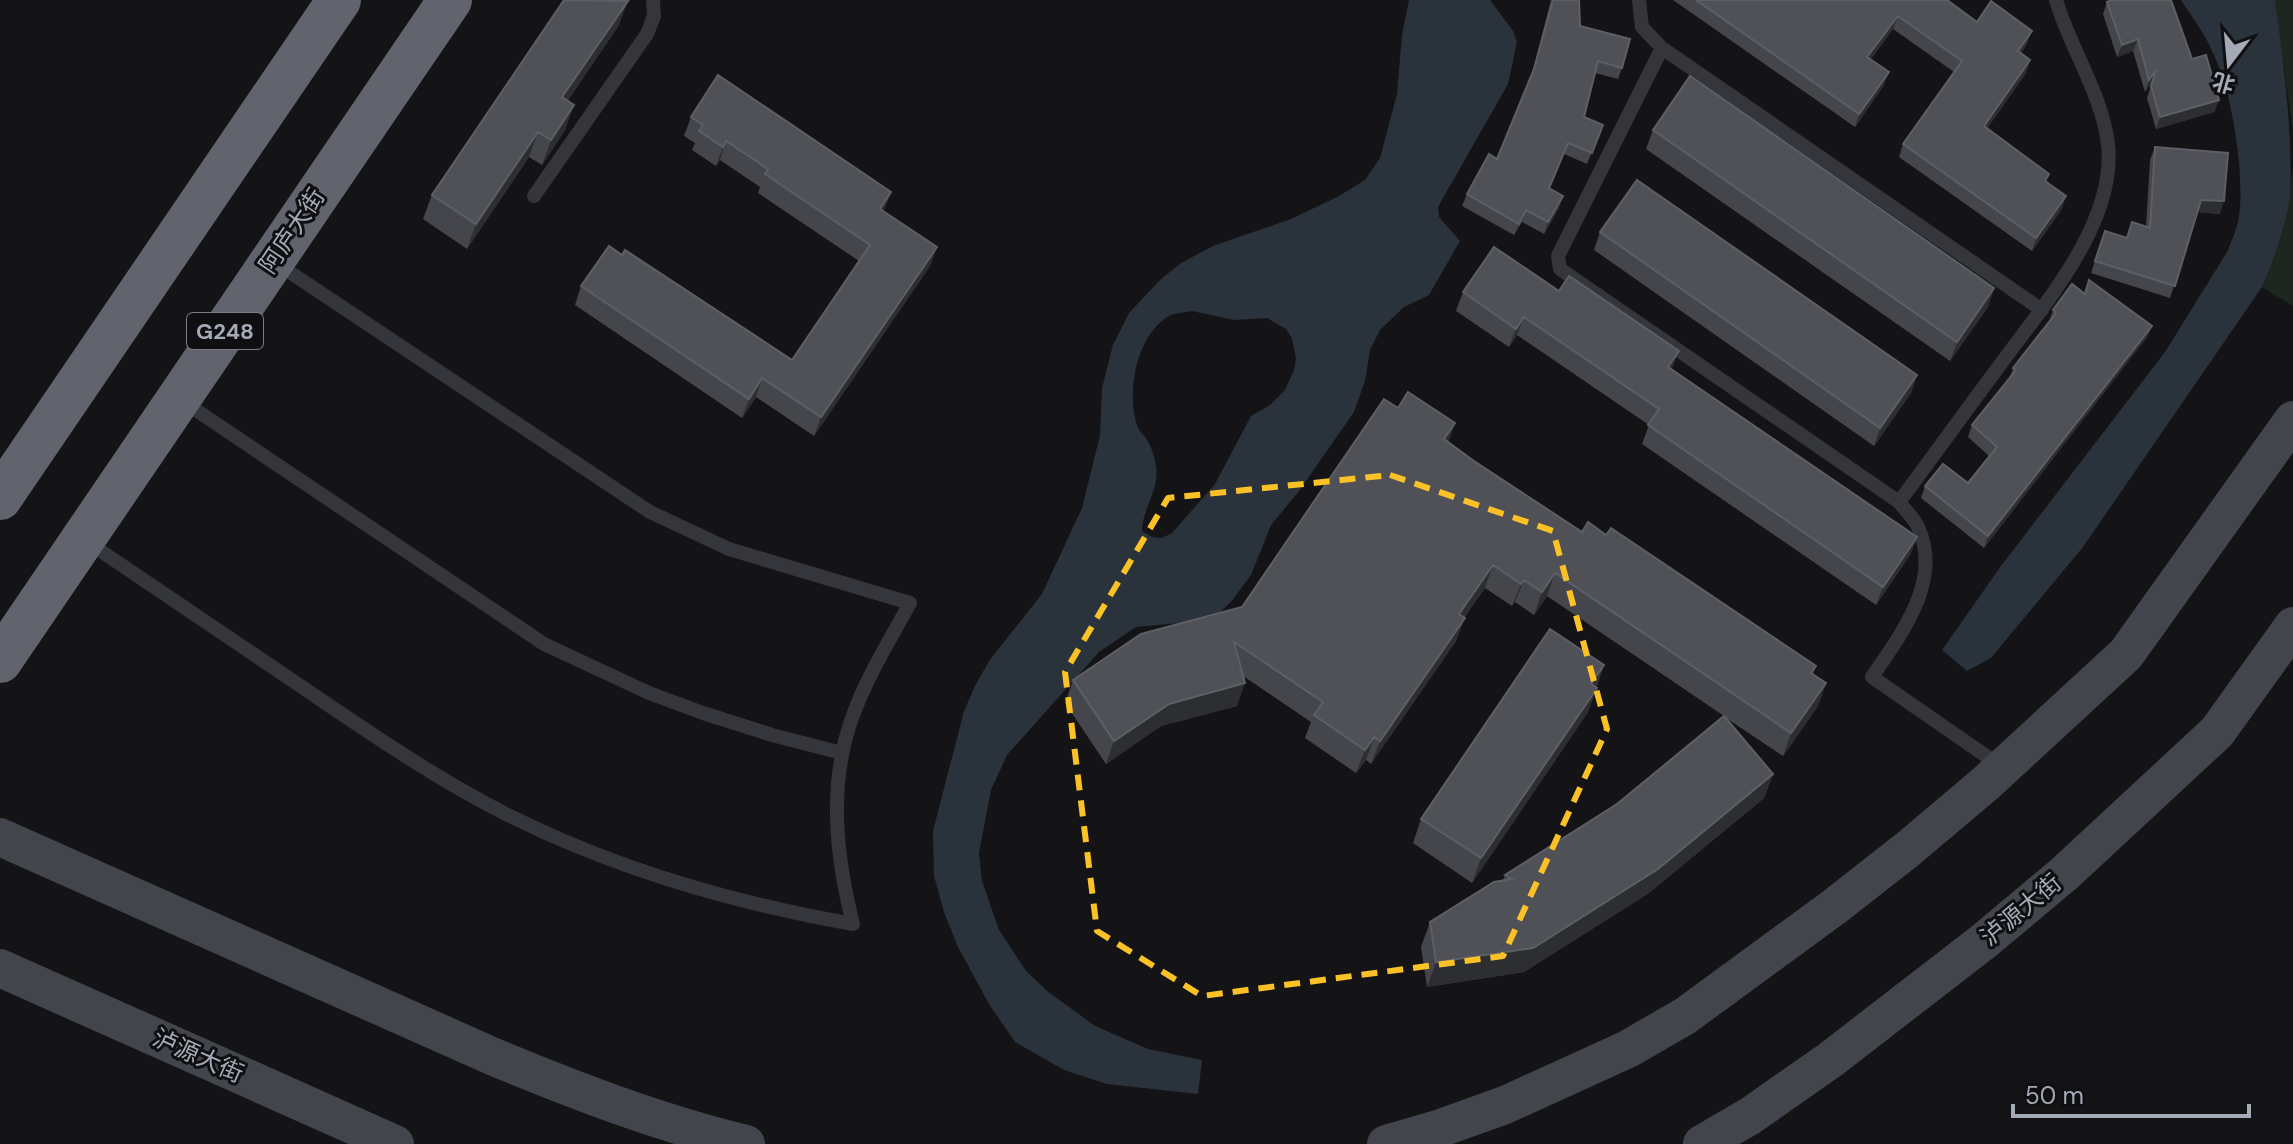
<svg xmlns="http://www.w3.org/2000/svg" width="2293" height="1144" viewBox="0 0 2293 1144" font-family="'DM Sans','Noto Sans SC',sans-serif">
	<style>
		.green { fill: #1e2620 }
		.water { fill: #2a323b; fill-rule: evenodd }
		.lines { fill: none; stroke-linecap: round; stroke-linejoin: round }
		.lane { stroke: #35363c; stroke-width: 14 }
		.secondary { stroke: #43454c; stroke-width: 38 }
		.highway { stroke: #61636d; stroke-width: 44 }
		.wall { fill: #45464b }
		.shaded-wall { fill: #2d2e31 }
		.building { fill: #505157; stroke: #5d5f66; stroke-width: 2 }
		.marked { fill: none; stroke: #fbc227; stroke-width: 6; stroke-dasharray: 16 10; stroke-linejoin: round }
		.labels { text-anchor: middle; stroke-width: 6; stroke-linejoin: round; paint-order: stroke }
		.shield { fill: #0f0f11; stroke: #787c85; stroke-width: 2 }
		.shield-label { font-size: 22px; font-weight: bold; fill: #a5aab7 }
		.street-label { font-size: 24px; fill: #a5aab7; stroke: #0f0f11 }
	</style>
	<rect width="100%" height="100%" fill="#141416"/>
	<path class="green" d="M2275,0h18v132z
		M2293,166v140l-31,-19c16,-40 27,-79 31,-121z"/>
	<path class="water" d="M1409,0h81l23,31 4,11 -9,42 -70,123 1,10 21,24 -31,54 -25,12 -24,23 -10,20 -5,31 -11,31 -55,79 -28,34 -20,50 -20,27 -13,12 -17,7 -65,6 -37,25 -92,103 -16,35 -12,63 3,28 17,49 27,41 21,20 48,35 53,23 54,11 -4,34 -91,-10 -43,-14 -49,-28 -26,-38 -31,-57 -14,-35 -10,-36 -1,-45 31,-120 11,-25 14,-25 53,-67 40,-86 18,-73 2,-47 11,-43 16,-32 31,-33 21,-17 32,-17 78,-27 48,-23 26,-16 15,-22 17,-64 5,-59zM1192,311l42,9 33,-2 19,11 6,9 4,21 -2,11 -9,20 -15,15 -19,11 -36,68 -43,49 -10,5 -10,-1 -10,-6c0,-22 18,-41 14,-65 -1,-9 -5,-20 -10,-28 -3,-4 -6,-6 -8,-10 -12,-33 -3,-85 25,-108 7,-7 19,-7 29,-9z
		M2181,0h94c9,64 18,133 15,198 -5,30 -16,61 -28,89l-179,260 -92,111 -24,13 -25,-21 59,-84 164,-214 62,-100c5,-12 10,-23 12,-35 6,-43 -7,-126 -26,-164 -8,-19 -21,-36 -32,-53z"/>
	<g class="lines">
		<path class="lane" d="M1639,0l3,27 20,21 380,262
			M1662,48l-104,208 2,13 339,233c6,8 15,16 19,25 25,54 -17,107 -46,150l130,90
			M534,196l113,-162 7,-18 -1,-16
			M181,400l363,244 105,49 54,20 69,22 70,18
			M1899,502c33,-44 65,-89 98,-133 44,-61 120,-145 111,-225 -6,-50 -38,-96 -52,-144
			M86,541c72,49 144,97 216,146 65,44 130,89 200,125 110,56 231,91 351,112 -17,-67 -25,-139 -1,-206 14,-40 38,-78 58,-115l-181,-54 -79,-37 -374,-249"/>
		<path class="secondary" d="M0,837l494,220c82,34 165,66 252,87
			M0,968l395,176
			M1386,1144l55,-16 64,-23 123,-56 57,-33 149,-109 74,-58 77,-65 141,-130 167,-234
			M1702,1144l48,-28 80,-56 154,-119 80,-67 153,-142 76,-106"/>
		<path class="highway" d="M0,498l339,-498
			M0,661l450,-661"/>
	</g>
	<path class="wall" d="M1551,0h28l1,26 42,42 -4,11 -23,-6 -11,44 19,8 -16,39 -23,-10 -14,34 9,20 -15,26 -22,-12 -8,13 -52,-29 5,-12 30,-35 34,-82z
		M1673,0h274l30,22 50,22 -6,9 9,7 -4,13 -39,55 59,54 16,27 -30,42 -133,-94 4,-13 51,-72 -61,-43 -22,30 13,26 -29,42z
		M2107,2l85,57 27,41 -5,12 -58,17 -9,-31 5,-16 -7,10 -12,-41 -16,6 -14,-43z
		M619,25l-51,75 -3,30 -23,35 -13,-8 -62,92 -44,-30 9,-24z
		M691,117l193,95 53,35 -7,19 -116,170 -58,-39 -14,21 -167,-113 6,-19 41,-31 170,105 67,-99 -101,-68 2,-6 -40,-27 -4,6 -24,-16 3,-7 -11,-7z
		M1653,130l341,158 -6,19 -38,54 -304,-212z
		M2155,147l65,67 -22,-2 -28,86 -79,-25 14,-42 21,7 20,-11 4,-67z
		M1600,232l317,143 -6,18 -37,53 -280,-196z
		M1463,292l209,77 245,168 -7,18 -34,50 -234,-161 7,-19 -132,-90 -8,12 -53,-36z
		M2084,293l68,33 -5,11 -163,211 -63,-50 4,-12 43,-3 21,-27 -21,-19 4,-12 37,-46 4,-11 36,-46 4,-12z
		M1398,408l57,15 -7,19 26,19 108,71 24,3 210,131 -3,8 13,9 -8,23 -35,50 -57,-38 47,56 -9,24 -115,95 -125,79 -97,15 -6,-40 9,-25 73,-42 2,-5 112,-71 107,-88 -177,-120 -13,19 -19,-13 -3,4 -27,-18 -21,30 -8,23 -85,123 -5,-4 -10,13 -51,-35 6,-16 -68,-46 -6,30 -76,20 -55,38 -41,-61 8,-23 169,-73z
		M1604,665l-16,47 -116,171 -59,-40 8,-24z"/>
	<path class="shaded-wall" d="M628,1l-9,24 -66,96 9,-24z
		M1898,16l-5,13 -30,41 4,-13z
		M2032,31l-5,13 -14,20 5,-13z
		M2138,39l-5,12 -16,6 5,-12z
		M2030,60l-4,13 -46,66 4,-13z
		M2156,70l-4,12 -7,10 4,-12z
		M1889,72l-5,13 -29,42 4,-13z
		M2219,100l-5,12 -58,17 4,-12z
		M574,105l-9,25 -23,35 9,-25z
		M538,132l-9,25 -62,92 9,-25z
		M726,141l-6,19 -4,6 7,-19z
		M891,192l-7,19 -11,17 7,-19z
		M1563,196l-4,12 -15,26 4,-12z
		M2066,196l-4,13 -30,42 4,-13z
		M2201,200l23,1 -4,13 -23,-2z
		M1526,210l-4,12 -8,13 5,-11z
		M937,247l-7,19 -116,170 7,-19z
		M1994,288l-6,19 -38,54 7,-19z
		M1524,317l-7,18 -8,12 7,-18z
		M2152,326l-5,11 -163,211 4,-12z
		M1679,351l-7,18 -11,16 7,-18z
		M1917,375l-6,18 -37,53 6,-18z
		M762,378l-6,19 -14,21 7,-19z
		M1455,423l-8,23 -3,-7z
		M1917,537l-7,18 -34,50 7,-18z
		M1493,565l-8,23 -35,49 9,-23z
		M1555,573l-8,23 -13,19 8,-23z
		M1524,580l-9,22 -3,4 9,-22z
		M1465,618l-9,23 -85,123 9,-23z
		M1604,665l-9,24 -4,-5z
		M1245,683l-8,23 -76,20 -55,38 8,-23 55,-37z
		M1826,683l-8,23 -35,50 8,-23z
		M1597,688l-9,24 -116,171 9,-25z
		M1374,737l-8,23 -10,13 9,-23z
		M1773,774l-9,24 -115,95 -125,79 -97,15 9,-25z"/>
	<path class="building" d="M564,0l64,1 -66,96 12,8 -23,35 -13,-8 -62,92 -44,-29z
		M1553,0h26l1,26 50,13 -8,29 -24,-7 -14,56 19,8 -11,28 -24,-10 -19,45 14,8 -15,26 -22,-12 -7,14 -52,-30 22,-40 8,5 37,-90z
		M1696,0h251l30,22 14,-21 41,30 -14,20 12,9 -46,66 65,48 -4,7 21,15 -30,42 -133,-94 59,-83 -64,-45 -31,41 22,15 -30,42z
		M2111,0h60l21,59 14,-4 13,45 -59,17 -9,-31 5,-16 -7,10 -11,-41 -16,6 -15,-43z
		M718,75l173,117 -11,17 57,38 -116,170 -59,-39 -13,21 -168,-113 28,-40 13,9 3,-5 167,110 78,-115 -105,-71 3,-5 -42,-28 -3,6 -24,-16 4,-6 -12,-8z
		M1690,76l304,212 -37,54 -304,-212z
		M2155,147l73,6 -4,48 -23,-1 -26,86 -80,-25 10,-30 22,7 5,-16 18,6z
		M1637,180l280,195 -37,53 -280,-196z
		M1494,247l65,44 10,-15 110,75 -11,16 249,170 -34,50 -235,-162 11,-16 -135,-92 -8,12 -53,-37z
		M2089,280l63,46 -164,210 -63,-50 18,-22 25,19 29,-36 -25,-22 44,-55 -3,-2 43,-55 -3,-3 19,-26 13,10z
		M1408,392l47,31 -11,16 30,22 108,71 6,-10 18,13 5,-7 205,138 -5,7 15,10 -35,50 -236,-160 -13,19 -18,-12 -3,4 -28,-19 -34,49 6,4 -85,123 -6,-4 -9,13 -51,-35 9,-13 -89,-60 11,41 -76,21 -55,37 -41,-61 68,-46 101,-27 142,-208 14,9z
		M1550,629l54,36 -13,19 6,4 -116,170 -60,-39z
		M1724,716l49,58 -115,95 -125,79 -97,14 -6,-40 64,-40 18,-3 -7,-4 112,-71z"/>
	<path class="marked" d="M1390,475l163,56 54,198 -104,227 -301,40 -105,-65 -32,-259 103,-174z"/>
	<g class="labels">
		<rect class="shield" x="187" y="313" width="76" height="36" rx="6"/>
		<g class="shield-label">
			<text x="225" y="339">G248</text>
		</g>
		<g class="street-label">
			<text transform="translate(292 231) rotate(-56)" y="8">阿庐大街</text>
			<text transform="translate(2021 910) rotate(-40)" y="8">泸源大街</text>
			<text transform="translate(198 1056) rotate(24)" y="8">泸源大街</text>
		</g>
	</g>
	<g transform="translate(2229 64) rotate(196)" stroke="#0f0f11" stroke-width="6" paint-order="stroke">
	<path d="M0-6L14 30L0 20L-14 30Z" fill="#a5aab7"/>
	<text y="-12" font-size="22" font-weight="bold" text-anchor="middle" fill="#a5aab7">北</text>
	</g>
	<path d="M2013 1104v12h236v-12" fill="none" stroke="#a5aab7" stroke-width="4"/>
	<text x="2025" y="1104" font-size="24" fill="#a5aab7" stroke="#0f0f11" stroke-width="6" paint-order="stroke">50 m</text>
</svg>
